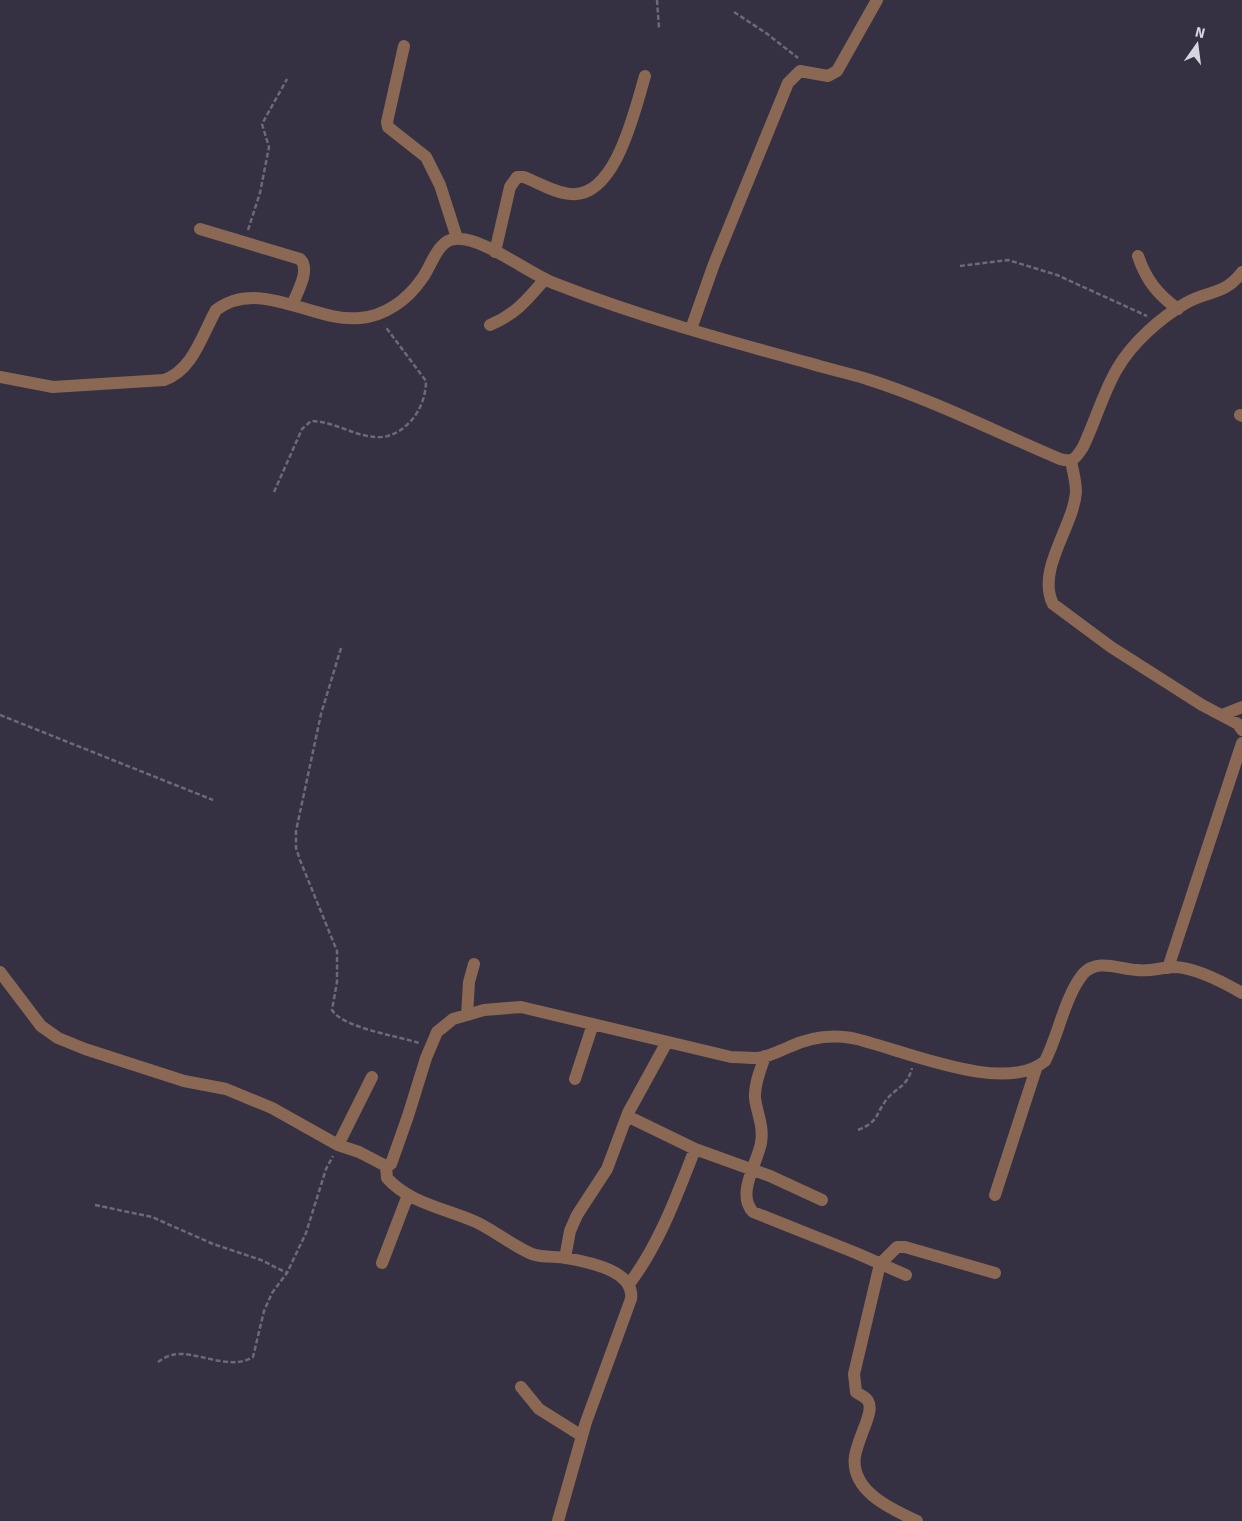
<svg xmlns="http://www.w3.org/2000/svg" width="1242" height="1521" viewBox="0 0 1242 1521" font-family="Signika,sans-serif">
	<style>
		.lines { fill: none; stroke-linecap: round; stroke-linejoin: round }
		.path { stroke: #6c6978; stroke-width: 2.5; stroke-dasharray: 5 2.5; stroke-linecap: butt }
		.minor { stroke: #8a6854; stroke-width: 12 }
	</style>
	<rect width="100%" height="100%" fill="#353142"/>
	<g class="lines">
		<path class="path" d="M657,0l2,28
			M734,12l32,21 32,25
			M248,230l12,-37 9,-46 -7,-23 25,-45
			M960,266l48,-6 49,15 90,41
			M274,492l28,-63 9,-8c34,0 65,35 98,2 11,-11 17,-27 17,-42l-41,-55
			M341,648l-20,66 -25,117v17l4,12 37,91v31l-5,28c11,18 66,26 87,33
			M0,715l213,85
			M858,1130c22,-9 17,-16 29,-31 11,-13 20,-12 25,-31
			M95,1205l57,12 61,27 48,16 26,13
			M158,1362c4,-3 9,-6 14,-7 22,-6 57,17 81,2l11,-46 8,-18 15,-20 19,-40 20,-64 7,-13"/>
		<path class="minor" d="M404,46l-17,76 1,5 38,30 14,28 17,53
			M200,229l100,30c11,10 -3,34 -8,46
			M495,252l15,-65 7,-10h7c15,6 31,16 47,17 45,4 64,-85 74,-118
			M1138,256c8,24 20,39 40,53
			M490,325c26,-11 37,-25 55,-46
			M691,329l23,-65 74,-181 12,-12 28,5 9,-5 40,-71
			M0,377l53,10 111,-7c29,-10 38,-45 52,-70 44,-33 98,13 144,8 25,-2 47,-18 61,-38 10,-12 16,-40 34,-41 27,-3 74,35 101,45 82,32 168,56 253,79 19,6 39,10 58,16 66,21 129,53 193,80 13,4 16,-1 23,-12 12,-25 20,-54 34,-78 15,-26 43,-51 69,-66 22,-13 38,-7 56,-31
			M1240,415l2,1
			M1071,461c2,10 5,21 5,31 -3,36 -40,78 -23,112l58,43 91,58 36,19 4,6
			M1222,715l20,-8
			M1168,968l74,-225
			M0,972l41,54 17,12 27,11 99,32 42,8 46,19 66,37 21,7 27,14 5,-2 17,-48 18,-58 11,-26 16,-13 14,-4 17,-5 37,-3 210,50c8,0 18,1 26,1 12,-1 22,-7 32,-11 21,-10 40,-13 63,-9 47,10 152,58 193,23 14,-27 19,-63 38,-87 14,-16 36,-5 54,-4 13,2 25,-3 38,-3 22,1 48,15 67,26
			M467,1015l2,-33 5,-18
			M765,1056c-4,13 -11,28 -10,42 2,16 9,28 6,45 -4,21 -25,51 -8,69l103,41 50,22
			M575,1079l18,-55
			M627,1116l68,33 75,27 52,24
			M338,1145l34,-68
			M386,1166l1,12c22,25 60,31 89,44 19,9 37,24 56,32 12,4 23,2 34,4 21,4 69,12 65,41l-45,123 -28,99
			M995,1195l41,-126
			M565,1258l5,-27 7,-16 30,-46 21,-56 39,-71
			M382,1263l26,-68
			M629,1284c30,-39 48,-89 66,-135
			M521,1387l18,22 43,27
			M917,1521c-26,-12 -67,-30 -62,-65 2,-11 7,-22 11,-33 2,-6 6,-16 2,-22 -2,-4 -8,-6 -12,-9l-2,-18 26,-110 17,-17h8l90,26"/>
	</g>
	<g transform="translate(1197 45) rotate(14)" stroke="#353142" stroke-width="4" paint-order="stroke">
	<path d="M0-4L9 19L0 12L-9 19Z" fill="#d7d5e0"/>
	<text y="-8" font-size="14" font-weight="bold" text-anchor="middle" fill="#d7d5e0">N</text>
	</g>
</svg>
